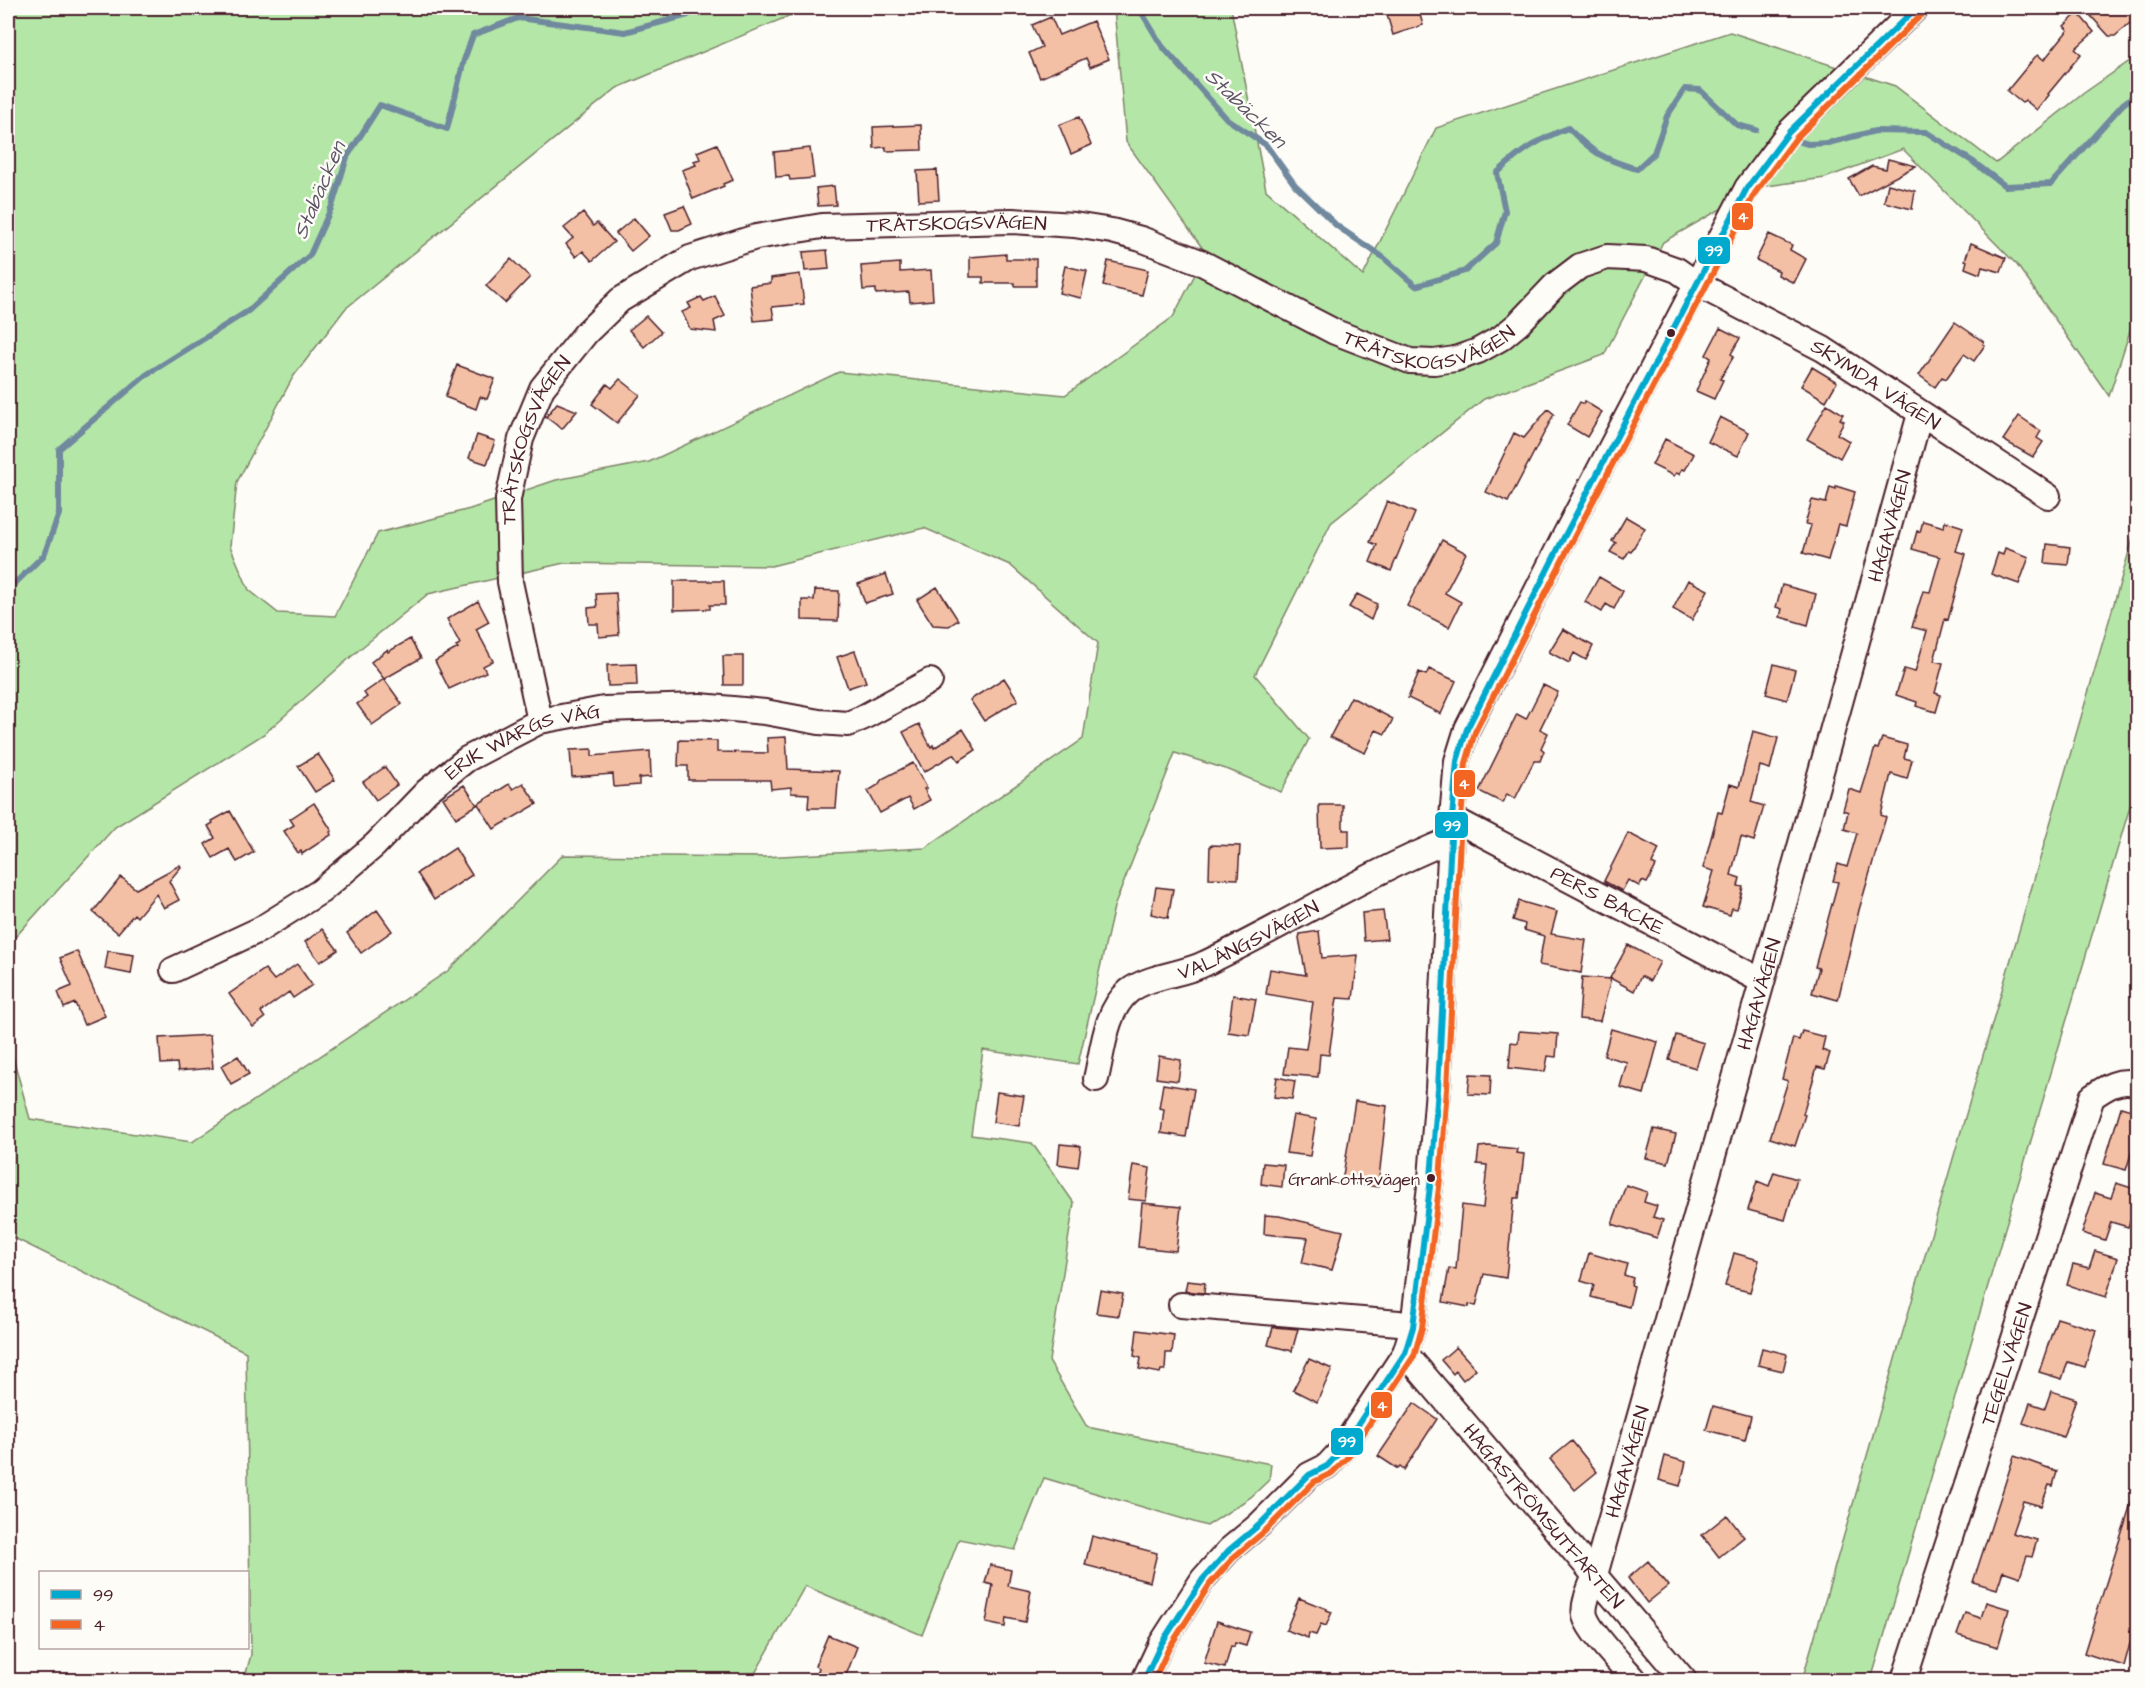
<svg xmlns="http://www.w3.org/2000/svg" width="2145" height="1688" viewBox="0 0 2145 1688" font-family="'Architects Daughter',sans-serif">
	<style>
		.green { fill: #b4e7a7; stroke: #7f8369; stroke-width: 1.5 }
		.lines { fill: none; stroke-linecap: round; stroke-linejoin: round }
		.stream { stroke: #70899e; stroke-width: 6 }
		.building { fill: #f4c0a5; stroke: #4a1f2b; stroke-width: 1.5 }
		.minor-casing { stroke: #4a1f2b; stroke-width: 28 }
		.minor { stroke: #fdfcf7; stroke-width: 24 }
		.bus-1-casing { stroke: #fdfcf7; stroke-width: 10 }
		.bus-2-casing { stroke: #fdfcf7; stroke-width: 10 }
		.bus-1 { stroke: #00a9ce; stroke-width: 6 }
		.bus-2 { stroke: #f26522; stroke-width: 6 }
		.bus-dot { fill: #4a1f2b; stroke: #fdfcf7; stroke-width: 2 }
		.labels { text-anchor: middle; stroke-width: 5; stroke-linejoin: round; paint-order: stroke }
		.bus-label { font-size: 18px; fill: #4a1f2b; stroke: #fdfcf7; text-anchor: end }
		.street-label { font-size: 20px; fill: #4a1f2b; stroke: #fdfcf7 }
		.water-label { font-size: 21px; font-style: italic; fill: #5d5465; stroke: #fdfcf7 }
		.line-badge { stroke: #fdfcf7; stroke-width: 2 }
		.badge-label { font-size: 16px; text-anchor: middle; font-weight: bold; fill: #fff }
	</style>
	<rect width="100%" height="100%" fill="#fdfcf7"/>
	<filter id="ink" filterUnits="userSpaceOnUse"><feTurbulence type="fractalNoise" baseFrequency=".0167" numOctaves="2"/><feDisplacementMap in="SourceGraphic" scale="12" xChannelSelector="R" yChannelSelector="G"/><feConvolveMatrix kernelMatrix="1 2 1 2 8 2 1 2 1" color-interpolation-filters="sRGB"/></filter>
	<g filter="url(#ink)">
		<path class="green" d="M8,8h800l-191,80 -272,221 -52,68 -56,105 -7,64 19,44 29,23 57,3 43,-83 92,-24 86,-29 93,-18 190,-90 226,23 108,-78 33,-64 -80,-111 -12,-134h117l35,182 97,86 73,-148 294,-96 165,54 101,77 88,-70 53,-37v253l-28,87 -92,-131 -114,-116 -78,29 -66,9 -96,55 -59,113 -120,44 -153,124 -76,152 54,64 -28,53 -52,-22 -54,-17 -61,154 -36,157 -95,-14 -12,85 61,8 42,60 -25,158 38,66 184,37 -2,16 -18,17 -44,29 -163,-48 -29,72 -56,-11 -37,96 -117,-49 -51,89 -7,5h-503l7,-25 -5,-303 -238,-117v-196l22,80 162,23 257,-172 114,-115 201,2 161,-9 158,-109 15,-96 -88,-78 -86,-37 -153,38 -207,-3 -136,31 -67,54 -97,86 -149,93 -107,118z
			M2137,524l1,141 -7,27 6,14v77l-266,897h-69z"/>
		<g class="lines">
			<path class="stream" d="M1139,8l23,38 65,73 39,26 29,40 42,41 47,32 32,28 49,-15 31,-28 9,-32 -8,-38c24,-22 40,-33 71,-45 25,25 35,31 69,41l17,-16 13,-37 18,-27 15,1 37,35 19,5
				M1791,139l17,5 20,-1 47,-12 51,1 46,29 33,25 46,-2 72,-80 15,-11
				M8,590l36,-35 15,-41v-65l87,-74 102,-64 62,-56 22,-49 15,-49 33,-52 67,24 17,-69 9,-25 45,-17 107,14 63,-17 8,-7"/>
		</g>
		<path class="building" d="M1385,8h33l5,17 -30,10z
			M2101,8h37v8l-23,20h-6l-18,-20z
			M2078,13l16,19 -19,17 6,5 -33,40 1,1 -12,15 -12,-10 -3,3 -15,-12 28,-34 3,-2 6,5 24,-30 -4,-4z
			M1051,17l8,18 34,-14 16,38 -19,8 -4,-9 -46,20 -11,-25 13,-6 -10,-22z
			M1079,117l12,28 -20,9 -12,-29z
			M921,125l1,25 -36,1v-4l-12,1 -1,-21z
			M717,144l16,36 -10,4 1,2 -31,13 -11,-29 14,-5 -2,-4 6,-2 -3,-7z
			M810,148l4,30 -24,2 -1,-4 -13,1 -2,-25z
			M1888,159l28,7 -57,30 -10,-17 23,-13 14,3z
			M937,170l2,30 -20,1 -2,-30z
			M1888,184l27,7 -3,18 -28,-7z
			M834,186l2,19 -18,1 -2,-18z
			M684,206l8,18 -13,6h-7l-7,-17z
			M583,213l10,13 4,-3 17,19 -22,19 -9,-10 -7,6 -10,-13 7,-6 -9,-10z
			M634,218l15,18 -18,15 -15,-18z
			M1769,234l23,11 -2,5 16,9 -12,24 -16,-8 1,-4 -23,-11z
			M1971,243l35,15 -5,14 -19,-5 -2,7 -15,-6 2,-7 -2,-1z
			M827,250l2,19 -24,2 -2,-19z
			M1006,254v5h30v27h-21v-3h-32v-6h-13v-20z
			M511,259l19,18 -25,26 -19,-17z
			M1108,261l40,9 -6,25 -39,-9z
			M900,263v9l31,-2 2,30 -23,2 -1,-10 -33,2v-5l-13,1 -2,-24z
			M1065,266l22,5 -6,27 -22,-5z
			M800,274l4,30 -32,3 2,12 -20,2 -4,-35 21,-3v-5z
			M715,296l10,20 -11,5 2,11 -26,-3 -8,-17 9,-4 -3,-5 13,-6 3,4z
			M646,316l15,16 -17,15 -15,-17z
			M1955,322l29,20 -1,2 2,1 -11,16 -10,-7 -18,25 -4,-2 -7,10 -16,-12z
			M1720,328l20,10 -9,16 3,2 -14,23 3,1 -9,19 -18,-8 15,-33 -5,-3z
			M457,365l38,14 -8,20 -7,-2 -4,12 -31,-12z
			M1812,367l25,15 -11,19 -25,-15z
			M620,379l20,16 -23,28 -25,-19 15,-20 5,4z
			M1584,401l18,11 -15,25 -20,-12 13,-23 3,2z
			M557,403l20,8 -15,18 -16,-12z
			M1827,404l16,10 -3,5 4,2 -7,13 12,7 -9,17 -33,-19z
			M1548,409l6,5 -46,88 -22,-10 28,-59 10,5z
			M2019,416l22,15 -4,7 6,4 -10,15 -30,-17z
			M1720,417l29,15 -11,24 -30,-14z
			M477,435l18,6 -8,23 -18,-6z
			M1665,439l29,15 -9,16 -3,-1 -3,5 -3,-1 -2,3 -22,-11z
			M1836,486l19,6 -9,34 -8,-2 -10,36 -25,-7 8,-28 -6,-1 7,-24 14,3 4,-16 6,2z
			M1387,501l28,12 -24,58 -21,-9 7,-17 -7,-3z
			M1626,517l19,11 -14,24 -2,-1 -5,8 -14,-7 6,-9 -4,-2z
			M1923,521l21,6 1,-6 18,6 -7,24 10,3 -18,66 -3,-1 -11,42 9,2 -8,30 6,2 -5,17 -20,-6 1,-4 -21,-7 8,-26 11,3 12,-41 -15,-4 11,-36 7,1 10,-35 -28,-8 5,-18 3,1z
			M1442,540l24,13 -21,40 16,9 -12,25 -42,-21z
			M2047,544l23,3 -2,18 -23,-2z
			M2005,548l24,9 -10,27 -28,-10 7,-21 5,2z
			M886,574l7,20 -28,9 -7,-19z
			M1599,577l24,14 -9,18 -8,-5 -4,8 -17,-10z
			M1688,580l20,10 -16,30 -19,-11z
			M674,581h50l1,24h-15v4l-36,1z
			M1782,585l34,9 -8,31 -28,-8 2,-8 -6,-2z
			M937,587l21,33 -9,6 -16,-1 -16,-25z
			M815,590l24,1 -1,30 -36,-1v-20h12z
			M616,593l3,42 -20,2 -1,-13h-9l-1,-16 9,-1 -1,-13z
			M1357,594l20,10 -6,16 -22,-13z
			M478,601l11,21 -13,7 17,32 -10,5 3,6 -37,17 -14,-28 23,-13 -2,-2 4,-2 -13,-25z
			M1563,629l30,17 -7,14 -12,-7 -5,10 -20,-11z
			M410,639l11,19 -37,21 -13,-17 16,-12 1,2z
			M855,651l11,31 -18,6 -11,-31z
			M723,656h20v29h-19z
			M636,664l1,21 -29,1 -1,-21z
			M1774,664l21,6 -8,30 -21,-6z
			M1429,669l27,12 -15,33 -33,-16 11,-26 7,3z
			M1004,678l14,22 -34,21 -14,-21z
			M384,679l18,25 -30,21 -15,-21 10,-7 -3,-4z
			M1543,685l15,7 -18,37 8,4 -7,15 3,3 -4,10h-6l-19,38 -8,-5 -4,9 -24,-12 38,-77 9,5z
			M1351,697l42,22 -8,15 -9,-4 -11,23 -35,-16z
			M919,724l12,23 2,-2 1,3 29,-19 13,21 -17,11 -5,-7 -30,18 -21,-40z
			M1753,731l25,7 -8,31 -10,-3 -9,36 13,4 -10,35 -13,-4 -10,38 9,3 -2,8 5,1 -6,22 -5,-1 -2,7 -27,-8 11,-36 -11,-3 15,-56 4,1 8,-29 9,3z
			M786,737l2,32 51,2 -3,37h-28l1,-14 -18,-1v-6l-20,2 -1,-9h-82v-14h-10l1,-26 38,1v11l51,1 -1,-15z
			M1882,738l25,7 -3,13 8,2 -5,19 -16,-5 -10,41 5,2 -27,93 -21,90 -26,-7 7,-25 -4,-1 23,-85 -5,-1 5,-17 9,3 10,-34 -13,-4 4,-17 -5,-2 6,-21 12,4 14,-45 3,1z
			M592,749v7l58,-5 1,26 -12,1v7l-25,2 -1,-13 -41,3 -2,-27z
			M318,754l17,26 -20,12 -17,-26z
			M913,763l14,25 -3,1 6,11 -16,9 -6,-11 -28,15 -12,-22 10,-6 4,-6z
			M385,767l12,18 -21,15 -13,-18z
			M523,783l14,21 -43,25 -16,-25 31,-20 4,5z
			M464,785l13,20 -21,13 -13,-20z
			M314,803l18,28 -2,1 1,3 -29,19 -1,-3 -3,2 -14,-22 10,-6 -4,-6z
			M1319,805h24v25h6v17l-29,1z
			M230,811l24,41 -17,10 -8,-13 -16,9 -8,-14 10,-6 -7,-12 5,-3 -1,-2z
			M1628,833l31,16 -7,15 4,2 -9,17 -5,-2 -3,5 -11,-6 -6,11 -18,-10z
			M1210,845l30,1 -2,33 -29,-1z
			M455,848l17,27 -38,25 -17,-27z
			M180,865l1,2 -12,14 10,19 -15,8 -8,-14 -19,23 -3,-3 -16,19 -25,-21 28,-35 15,12z
			M1156,887l17,2 -5,29 -17,-4z
			M1519,901l38,11 -6,22 35,6 -5,33 -42,-8 5,-29 -20,-6 1,-6 -12,-4z
			M377,910l15,21 -31,22 -14,-20z
			M1383,911l4,28 -23,2 -2,-28z
			M322,929l16,21 -18,12 -15,-20z
			M1319,931l3,27 36,-3 -5,44 -16,-1 -8,57 -9,-1 -2,23 -34,-3 4,-27 18,2 7,-47 -47,-8 4,-25 36,6 -7,-37 1,-4z
			M1628,945l32,17 -10,19 -9,-5 -7,15 -24,-13z
			M77,951l28,65 -21,9 -9,-22 -11,5 -6,-16 14,-6 -12,-28z
			M108,951l26,4 -3,19 -26,-5z
			M297,964l15,21 -19,13 -4,-6 -28,20 4,6 -12,9 -24,-33 36,-25 9,11z
			M1582,977l29,2 -11,42 -21,-2z
			M1233,995l23,4 -7,36 -21,-3z
			M1611,1029l47,13 -14,52 -24,-7 7,-25 -23,-6z
			M1519,1031l39,3 -2,23 -8,-1 -3,16 -36,-4 2,-26 7,1z
			M1802,1031l23,6 -3,13 8,3 -5,16 -8,-2 -14,47 2,1 -10,31 -25,-8 18,-57 -6,-2 11,-41 6,2z
			M210,1035l3,33 -35,3 -1,-8 -16,1 -2,-26z
			M1676,1035l28,8 -8,25 -27,-8z
			M238,1056l11,18 -18,10 -10,-18z
			M1159,1056l22,4 -3,21 -22,-3z
			M1470,1074l21,1 -1,20 -22,-1z
			M1277,1077l18,4 -3,18 -18,-2z
			M1163,1084l31,5 -8,48 -25,-4 3,-24 -5,-1z
			M997,1092l27,4 -5,30 -26,-4z
			M1355,1101l32,5 -9,81 -36,-5z
			M2121,1107l17,5v41l-6,-2 -6,19 -22,-6z
			M1293,1115l23,4 -6,37 -24,-3z
			M1654,1129l22,5 -8,29 -22,-5z
			M1060,1144l21,2 -3,21 -20,-3z
			M1489,1146l28,3 -1,4 8,1 -5,44h-5l-8,80 -22,-4 -8,32 -7,-2v3l-26,-5 6,-34 7,1 6,-64 21,3 4,-43 -10,-1 2,-17z
			M1263,1163l21,2 -2,22 -21,-3z
			M1133,1165l17,3 -4,33 -18,-2z
			M1774,1172l23,7 -12,41 -37,-10 9,-29 12,5z
			M2116,1183l22,7v8l-10,29 -17,-5 -6,18 -23,-7 13,-40 16,5z
			M1626,1185l21,7 -3,10 13,4 -4,11 10,3 -6,18 -45,-14z
			M1142,1203l39,4 -5,44 -38,-4z
			M1265,1215l14,1 64,15 -11,39 -30,-7 6,-25 -44,-4z
			M2095,1251l23,7 -12,39 -39,-12 6,-21 16,4z
			M1589,1253l38,11 -3,11 9,3 -2,7 3,1 -5,21 -38,-10 3,-12 -13,-4z
			M1734,1253l25,7 -9,32 -25,-6z
			M1187,1281l18,2 -1,10 -19,-2z
			M1100,1290l23,4 -4,22 -23,-3z
			M2057,1318l39,12 -11,37 -17,-5 -6,17 -23,-7z
			M1273,1327l25,2 -6,22 -24,-6z
			M1137,1330l37,5 -2,18h-6l-1,17h-4l-1,3 -21,-4 2,-11 -7,-2z
			M1456,1347l20,22 -13,11 -7,-9 -3,3 -12,-14z
			M1762,1348l25,6 -4,17 -25,-6z
			M1309,1359l23,10 -15,33 -24,-12z
			M2051,1391l25,8 -13,38 -40,-14 7,-20 15,5z
			M1414,1403l23,16 -33,51 -4,-3 -2,2 -20,-13z
			M1713,1406l38,10 -6,24 -39,-10z
			M1572,1441l25,31 -22,18 -25,-31z
			M1665,1456l21,6 -6,24 -21,-6z
			M2014,1456l43,15 -4,15 -4,-1 -8,21 -18,-5 -11,32 25,7 -5,17 -5,-1 -7,21 -17,-6 -6,18 -24,-7z
			M2134,1494l4,1v147l-7,-2 -7,26 -40,-13z
			M1727,1515l17,22 -25,20 -17,-22z
			M1092,1536l65,17 -7,29 -65,-17z
			M1648,1561l20,25 -21,17 -19,-25z
			M990,1565l21,5 -3,16 23,5 -6,31 -19,-4 -1,9 -19,-4 7,-38 -8,-2z
			M1299,1598l28,11 -1,1 6,2 -6,14 -5,-2 -5,11 -7,-2 -1,5 -22,-8z
			M1986,1602l23,7 -11,38 -41,-12 8,-22 16,5z
			M1217,1621l33,11 -4,14 -11,-3 -1,4 -3,-1 -6,22 -21,-5z
			M828,1635l29,12 -12,31 -3,-1 -1,3h-26l4,-12 -4,-2z"/>
		<g class="lines">
			<defs>
				<g id="minor">
					<path id="s1" d="M540,721l-30,-139 -2,-83 13,-60 21,-51 44,-55 34,-33 70,-42 66,-21 66,-11 190,-5 62,4 38,6 29,8 59,23 135,70 75,29 24,1 21,-3 23,-8 23,-13 17,-14 37,-39 25,-19 27,-9 39,2 31,11 20,14 126,65 225,147"/>
					<path id="s2" d="M1452,818l310,163"/>
					<path id="s3" d="M173,970l86,-40 62,-39 54,-46 52,-54 40,-32 73,-38 64,-12 96,-3 65,6 54,10 29,2 14,-6 68,-37"/>
					<path id="s4" d="M1096,1079c7,-29 9,-68 33,-88 21,-16 54,-16 77,-28 82,-39 159,-89 244,-123"/>
					<path d="M1181,1305l218,18 14,4"/>
					<path id="s5" d="M1405,1353l279,327"/>
					<path d="M1144,1680l17,-36 42,-65 26,-29 30,-25 50,-50 18,-9 13,-14 65,-99 8,-26 18,-149 7,-89 14,-271 5,-57 10,-32 95,-188 185,-353 42,-56 127,-124"/>
					<path id="s6" d="M1635,1680c-12,-14 -45,-47 -50,-64 -3,-12 6,-30 10,-41l200,-710 125,-451"/>
					<path id="s7" d="M1904,1680l188,-583c14,-10 28,-19 46,-13"/>
				</g>
			</defs>
			<use href="#minor" class="minor-casing"/>
			<use href="#minor" class="minor"/>
			<defs>
				<path id="bus-1" d="M1144,1680l17,-36 42,-65 26,-29 30,-25 50,-50 18,-9 13,-14 65,-99 8,-26 18,-149 7,-89 14,-271 5,-57 10,-32 95,-188 185,-353 42,-56 127,-124"/>
				<path id="bus-2" d="M1154,1680l15,-32 41,-64 25,-28 30,-25 49,-49 18,-9 15,-15 67,-102 8,-28 18,-149 7,-90 14,-270 5,-56 9,-31 95,-187 185,-352 41,-55 126,-124"/>
			</defs>
			<use href="#bus-1" class="bus-1-casing"/>
			<use href="#bus-2" class="bus-2-casing"/>
			<use href="#bus-1" class="bus-1"/>
			<use href="#bus-2" class="bus-2"/>
		</g>
	</g>
	<g class="bus-dot">
		<circle cx="1671" cy="333" r="5"/>
		<circle cx="1431" cy="1178" r="5"/>
	</g>
	<g class="labels">
		<g class="bus-label">
			<text x="1420" y="1185">Grankottsvägen</text>
		</g>
		<g class="street-label">
			<text dy="7" stroke="none"><textPath href="#s1" startOffset="812">TRÄTSKOGSVÄGEN</textPath></text>
			<text dy="7" stroke="none"><textPath href="#s1" startOffset="1314">TRÄTSKOGSVÄGEN</textPath></text>
			<text dy="7" stroke="none"><textPath href="#s1" startOffset="1827">SKYMDA VÄGEN</textPath></text>
			<text dy="7" stroke="none"><textPath href="#s1" startOffset="290">TRÄTSKOGSVÄGEN</textPath></text>
			<text dy="7" stroke="none"><textPath href="#s6" startOffset="1214">HAGAVÄGEN</textPath></text>
			<text dy="7" stroke="none"><textPath href="#s3" startOffset="424">ERIK WARGS VÄG</textPath></text>
			<text dy="7" stroke="none"><textPath href="#s2" startOffset="176">PERS BACKE</textPath></text>
			<text dy="7" stroke="none"><textPath href="#s4" startOffset="226">VALÄNGSVÄGEN</textPath></text>
			<text dy="7" stroke="none"><textPath href="#s6" startOffset="728">HAGAVÄGEN</textPath></text>
			<text dy="7" stroke="none"><textPath href="#s7" startOffset="332">TEGELVÄGEN</textPath></text>
			<text dy="7" stroke="none"><textPath href="#s6" startOffset="242">HAGAVÄGEN</textPath></text>
			<text dy="7" stroke="none"><textPath href="#s5" startOffset="214">HAGASTRÖMSUTFARTEN</textPath></text>
		</g>
		<g class="water-label">
			<text transform="translate(1246 108) rotate(44)" y="7">Stabäcken</text>
			<text transform="translate(319 190) rotate(-67)" y="7">Stabäcken</text>
		</g>
	</g>
	<g class="line-badge">
		<rect x="1731" y="202" width="23" height="29" rx="6" fill="#f26522"/>
		<rect x="1697" y="236" width="34" height="29" rx="6" fill="#00a9ce"/>
		<rect x="1453" y="769" width="23" height="29" rx="6" fill="#f26522"/>
		<rect x="1434" y="811" width="35" height="28" rx="6" fill="#00a9ce"/>
		<rect x="1370" y="1391" width="23" height="28" rx="6" fill="#f26522"/>
		<rect x="1330" y="1427" width="34" height="29" rx="6" fill="#00a9ce"/>
	</g>
	<g class="badge-label">
		<text x="1743" y="222">4</text>
		<text x="1714" y="256">99</text>
		<text x="1464" y="789">4</text>
		<text x="1452" y="831">99</text>
		<text x="1382" y="1411">4</text>
		<text x="1347" y="1447">99</text>
	</g>
	<rect width="2145" height="1688" fill="none" stroke="#fdfcf7" stroke-width="30"/>
	<rect x="15" y="15" width="2115" height="1658" fill="none" stroke="#4a1f2b" stroke-width="2" filter="url(#ink)"/>
	<rect x="39" y="1571" width="210" height="78" fill="#fdfcf7" stroke="#b5a4a5" stroke-width="1.5"/>
	<rect x="51" y="1590" width="30" height="9" fill="#00a9ce" stroke="#b5a4a5" stroke-width="1.5"/>
	<text x="93" y="1601" font-size="18" fill="#4a1f2b">99</text>
	<rect x="51" y="1620" width="30" height="9" fill="#f26522" stroke="#b5a4a5" stroke-width="1.5"/>
	<text x="93" y="1631" font-size="18" fill="#4a1f2b">4</text>
</svg>
